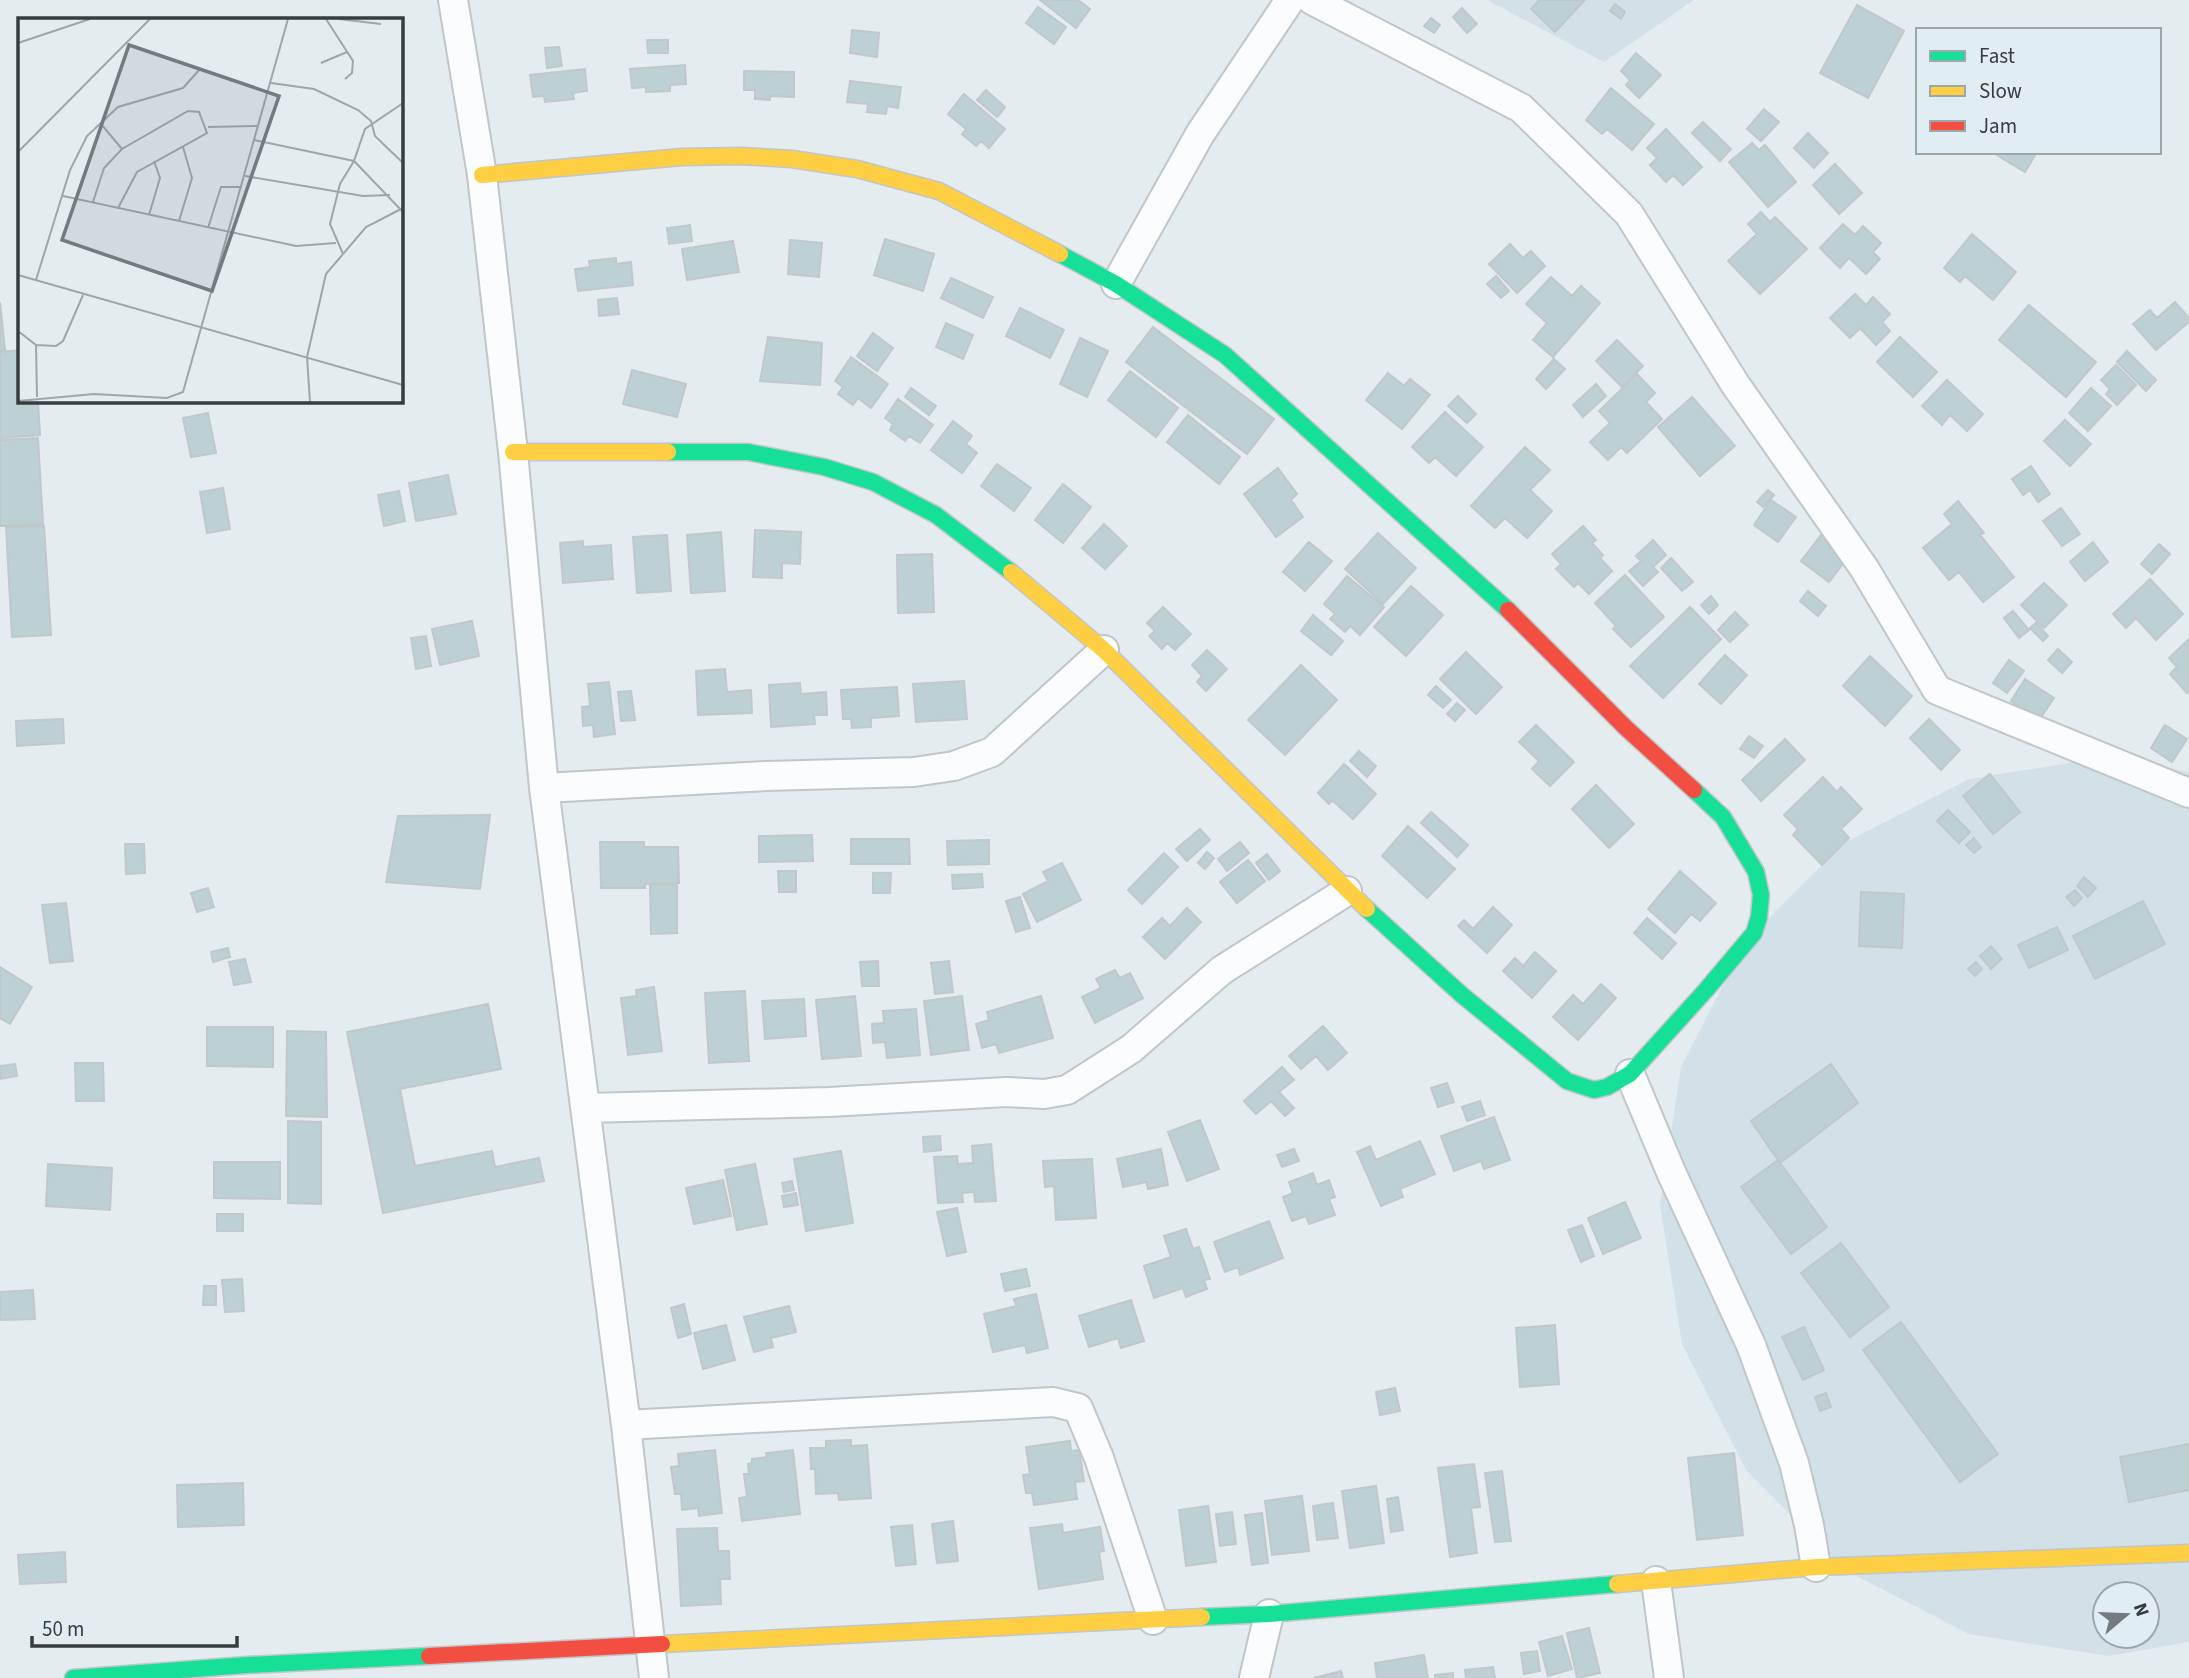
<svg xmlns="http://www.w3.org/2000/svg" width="2189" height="1678" viewBox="0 0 2189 1678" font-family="'Source Sans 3',sans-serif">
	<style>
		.built { fill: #d2e1e8; fill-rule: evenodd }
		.building { fill: #bdd0d3; stroke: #c1c8ca; stroke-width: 2 }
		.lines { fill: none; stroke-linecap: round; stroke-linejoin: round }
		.street-casing { stroke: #c0c6c9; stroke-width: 32 }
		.fast-casing { stroke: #c0c6c9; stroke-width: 19 }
		.slow-casing { stroke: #c0c6c9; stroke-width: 19 }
		.jam-casing { stroke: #c0c6c9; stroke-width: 19 }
		.street { stroke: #fbfcfd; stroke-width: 28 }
		.fast { stroke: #16e098; stroke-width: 16 }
		.slow { stroke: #ffcf43; stroke-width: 16 }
		.jam { stroke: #f24e42; stroke-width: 16 }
		.inset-road { fill: none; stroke: #9fa6a9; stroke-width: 2 }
		.view { fill: #747a7d; fill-opacity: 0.15; stroke: #747a7d; stroke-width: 3.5 }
		.inset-edge { fill: none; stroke: #373c3f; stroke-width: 3.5 }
	</style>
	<rect width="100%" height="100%" fill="#e4ecf0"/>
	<path class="built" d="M1487,0h207l-90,62z
		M2106,757l83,15v870l-81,14 -139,-22 -124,-64 -99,-100 -64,-126 -22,-139 21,-138 64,-125 99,-99 125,-64zM2105,1594h42v42h-42z"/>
	<path class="building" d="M1040,0h38l12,9 -14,19z
		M1539,0h46l-30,32 -24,-23z
		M1615,4l10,8 -4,7 -11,-8z
		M1857,5l47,26 -36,67 -48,-25z
		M1038,7l28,20 -12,17 -28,-21z
		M1462,8l15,16 -10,9 -14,-16z
		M1431,18l9,7 -6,8 -10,-7z
		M852,30l27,3 -2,24 -27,-4z
		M647,40h21v13h-20z
		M559,47l3,19 -15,2 -2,-20z
		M1636,53l25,22 -22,23 -13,-13 4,-5 -9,-9z
		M685,65l1,19 -16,1v6l-24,1v-5l-14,1 -2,-19z
		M585,69l2,22 -14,2 1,6 -29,3 -1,-6 -11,1 -3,-22z
		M744,71l50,1v25l-24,-1v4l-15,-1v-9h-11z
		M850,81l51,6 -3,21 -11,-2 -1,8 -19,-2 1,-8 -21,-2z
		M1611,88l43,36 -22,26 -25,-21 -5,5 -16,-14z
		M986,90l19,17 -8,10 -20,-17z
		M964,94l41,35 -16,19 -8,-7 -5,5 -14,-12 4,-5 -18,-15z
		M1764,109l15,13 -18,19 -14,-12z
		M1703,122l28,27 -11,12 -28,-28z
		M1666,129l36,38 -19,18 -10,-10 -7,7 -16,-17 7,-7 -10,-10z
		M1808,133l20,20 -14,15 -20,-20z
		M1752,143l7,7 6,-5 31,37 -28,25 -39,-45z
		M1992,152h45l-12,20z
		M1835,164l27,29 -23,21 -26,-29z
		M1761,212l9,10 5,-5 32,32 -47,45 -32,-33 29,-27 -9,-10z
		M1843,224l12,11 8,-9 18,17 -8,9 7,7 -14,15 -17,-16 -9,10 -20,-20z
		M690,225l2,16 -23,3 -2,-16z
		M1972,234l44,38 -23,28 -28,-24 -5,6 -16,-14z
		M885,239l49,15 -11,37 -49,-16z
		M790,240l32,3 -3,34 -31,-3z
		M733,241l6,31 -52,8 -5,-31z
		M1510,244l13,14 8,-7 14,15 -28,27 -28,-29z
		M616,258v6l15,-2 2,23 -55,6 -3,-22 15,-2 -1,-6z
		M1496,276l13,15 -8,7 -14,-14z
		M1551,277l21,19 9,-10 19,17 -47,54 -20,-17 14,-17 -21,-19z
		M951,278l42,19 -10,21 -42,-20z
		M1855,294l11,11 7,-8 17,17 -8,8 8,9 -14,14 -16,-17 -10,10 -20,-20z
		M617,298l2,16 -20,2 -1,-16z
		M0,302l5,48h-5z
		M2175,302l14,16v4l-33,28 -23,-26 17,-14 7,8z
		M2029,305l67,57 -30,35 -67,-57z
		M1020,308l44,22 -14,28 -44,-22z
		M946,323l27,12 -10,24 -27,-12z
		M1153,327l121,92 -27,35 -121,-92z
		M873,333l20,15 -16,23 -20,-15z
		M768,337l54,6 -2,42 -60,-4z
		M1900,337l37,35 -24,25 -36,-35z
		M1080,338l28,13 -21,46 -27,-13z
		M1617,340l26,26 -21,21 -26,-26z
		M19,350v51h19l2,34 -40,3v-86z
		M2127,351l29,29 -10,11 -29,-29z
		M851,357l37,27 -17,24 -13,-10 -5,7 -15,-11 5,-7 -8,-6z
		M1554,359l11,10 -19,20 -10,-10z
		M2116,365l20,20 -19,20 -11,-11 4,-5 -9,-9z
		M632,370l54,14 -9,33 -54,-13z
		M1130,371l48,37 -22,29 -48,-37z
		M1388,373l16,13 6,-7 20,16 -28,34 -36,-29z
		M1637,374l18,19 -9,9 16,17 -35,34 -6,-6 -13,13 -18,-18 20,-19 -11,-12z
		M1947,380l36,34 -16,17 -17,-16 -8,10 -20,-19z
		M1596,384l10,12 -23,21 -10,-12z
		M911,388l25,18 -7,9 -24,-18z
		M2091,388l20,18 -23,25 -19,-18z
		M1458,396l18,18 -9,9 -19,-17z
		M1692,397l43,49 -35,30 -42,-49z
		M898,399l35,26 -13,18 -11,-7 -4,5 -15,-11 3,-6 -8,-6z
		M1445,412l38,35 -27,29 -21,-19 -6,6 -17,-16z
		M208,413l8,40 -25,4 -8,-39z
		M1188,415l52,42 -21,27 -52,-42z
		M2065,420l26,24 -21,22 -26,-25z
		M953,421l19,15 -6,8 11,9 -15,20 -31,-23z
		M38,438l5,86 -43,2v-86z
		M1525,447l25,23 -20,20 22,21 -25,27 -22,-20 -10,10 -24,-22z
		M997,464l34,24 -17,23 -33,-25z
		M2031,466l19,28 -12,8 -8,-12 -7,5 -11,-16z
		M1278,468l19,26 -6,6 12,17 -27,20 -32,-43z
		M448,475l8,39 -40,7 -7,-38z
		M1063,484l28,23 -28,36 -28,-23z
		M223,488l7,41 -23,4 -7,-41z
		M1768,490l6,5 -11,12 -6,-5z
		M399,491l6,30 -21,5 -6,-31z
		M1771,500l25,17 -18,25 -24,-17z
		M1958,501l26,32 -4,2 34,42 -31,25 -24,-30 -10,8 -26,-32 29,-24 -8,-10z
		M2061,508l19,26 -18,12 -19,-25z
		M1104,524l23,22 -22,23 -23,-21z
		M44,526l7,109 -39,2 -6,-110z
		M1583,526l13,14 -4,3 11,12 -3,3 12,13 -23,23 -11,-11 -4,4 -18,-18 5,-5 -9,-10z
		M755,530l46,2 -1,32 -18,-1v15l-29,-1z
		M721,532l4,59 -34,2 -4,-58z
		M1378,533l38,35 -33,36 -38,-35z
		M1822,534l27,22 -20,26 -28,-21z
		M667,535l4,56 -34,2 -4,-56z
		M1653,540l13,15 -13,12 5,5 -15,14 -14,-15 12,-10 -5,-5z
		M583,541v6l28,-2 2,34 -50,4 -3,-40z
		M1309,542l23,19 -27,30 -22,-19z
		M2093,542l15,20 -23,19 -15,-19z
		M2159,544l11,10 -18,20 -11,-10z
		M932,554l2,58 -36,1 -1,-58z
		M1671,558l22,24 -11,9 -21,-23z
		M1625,575l39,42 -33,30 -18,-18 3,-3 -21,-23z
		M1347,576l37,31 -24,28 -10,-9 -5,6 -15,-13 5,-5 -11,-10z
		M2150,579l33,35 -27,26 -20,-22 -10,10 -13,-14z
		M2044,583l23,22 -23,23 -23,-23z
		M1411,586l32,29 -37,41 -32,-29z
		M1808,591l18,15 -8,10 -18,-15z
		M1711,596l7,9 -9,9 -8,-9z
		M1163,607l28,27 -16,16 -8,-7 -5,6 -13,-13 6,-5 -8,-8z
		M1690,607l31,32 -58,59 -33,-32z
		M2013,611l16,19 -10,8 -15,-20z
		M1735,612l13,13 -18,17 -12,-12z
		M1313,615l30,26 -12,14 -30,-24z
		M472,621l7,35 -39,9 -8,-36z
		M2036,623l12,13 -5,5 -13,-13z
		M426,636l5,30 -15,3 -5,-31z
		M2189,639v52l-2,2 -17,-19 7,-7 -8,-9z
		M2058,649l14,13 -10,11 -14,-13z
		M1207,650l20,19 -21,22 -9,-9 5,-6 -10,-11z
		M1466,652l36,35 -26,27 -36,-35z
		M1725,655l22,20 -26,29 -22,-20z
		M1870,656l42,40 -27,30 -42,-40z
		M2009,660l15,11 -17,22 -14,-10z
		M1301,665l36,35 -52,55 -37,-35z
		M725,669l2,23 24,-2 1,23 -54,2 -2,-44z
		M2025,679l29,19 -15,22 -28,-19z
		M964,681l3,38 -51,3 -3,-38z
		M609,682l6,52 -21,3 -1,-12 -10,1 -1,-19 8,-1 -2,-22z
		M800,683l1,11 25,-2 1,23h-13l1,9 -44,3 -2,-42z
		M1436,686l15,14 -8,8 -15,-13z
		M897,687l2,29 -28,2v9l-19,1 -1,-9h-8l-2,-29z
		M631,691l4,29 -14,1 -3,-29z
		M1457,703l8,7 -10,11 -8,-7z
		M63,719l1,24 -47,3 -1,-25z
		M1929,719l31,31 -19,20 -31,-32z
		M1536,725l38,37 -24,24 -18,-17 7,-8 -20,-19z
		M2165,725l22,14 -15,23 -21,-14z
		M1749,736l14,10 -9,12 -14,-9z
		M1785,739l20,21 -44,41 -19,-21z
		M1359,751l17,15 -9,11 -17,-16z
		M1344,764l32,30 -23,25 -21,-19 -3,4 -11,-11z
		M1990,774l30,38 -27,22 -30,-38z
		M1823,777l14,15 4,-5 21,22 -21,20 8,9 -27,27 -29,-30 5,-6 -14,-14z
		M1596,785l38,39 -25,24 -37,-39z
		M1948,810l22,22 -11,11 -22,-22z
		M1431,812l37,33 -11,12 -36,-34z
		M490,815l-10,74 -94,-7 12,-66z
		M1408,826l47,43 -28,29 -45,-42z
		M1200,829l10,11 -23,21 -11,-12z
		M812,835l1,26 -54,1v-26z
		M1974,838l7,9 -7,6 -8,-8z
		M851,839h58l1,25h-59z
		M989,840v24l-41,1 -1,-24z
		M600,842h44v5h34l1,36 -34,1v4h-44z
		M1240,842l9,11 -22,18 -9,-12z
		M125,844h19l1,29 -19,1z
		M1207,852l7,6 -9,11 -7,-6z
		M1164,853l14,14 -36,37 -14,-14z
		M1267,854l13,17 -11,9 -13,-17z
		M1248,860l17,21 -28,22 -17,-21z
		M1062,863l19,37 -44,22 -14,-28 25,-13 -5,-9z
		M778,871h18v21h-17z
		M1680,871l36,32 -16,18 -9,-7 -16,19 -27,-24z
		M873,873h18l-1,20h-17z
		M982,874l1,13 -30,2 -1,-14z
		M2084,877l12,11 -8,9 -11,-11z
		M650,885h27v48l-26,1z
		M208,888l6,19 -17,5 -6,-19z
		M2075,890l7,8 -8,8 -8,-9z
		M1861,892l43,2 -2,54 -43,-2z
		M1020,897l10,31 -14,4 -10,-31z
		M2143,901l22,43 -70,35 -22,-43z
		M66,903l7,58 -23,2 -8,-58z
		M1493,907l19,18 -25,28 -29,-27 6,-6 9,9z
		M1187,908l14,14 -36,37 -22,-22 19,-19 8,8z
		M1647,918l29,25 -14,16 -28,-26z
		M2057,927l11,23 -39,18 -11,-23z
		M1991,946l11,13 -11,10 -11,-13z
		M228,948l2,9 -17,5 -2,-10z
		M1535,952l21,19 -24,27 -29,-27 12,-13 8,8z
		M245,959l6,23 -17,3 -5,-23z
		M878,961l1,25h-17l-2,-24z
		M949,961l4,31 -18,2 -4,-31z
		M1976,962l6,7 -7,7 -7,-7z
		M0,967l32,20 -22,37 -10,-6z
		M1115,970l5,8 10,-5 13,25 -48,25 -13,-26 19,-9 -5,-9z
		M1601,984l15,14 -38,42 -25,-23 20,-22 10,9z
		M654,987l8,64 -34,4 -7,-57 16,-2 -1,-6z
		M745,991l4,70 -40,2 -4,-70z
		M855,996l6,60 -39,3 -6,-59z
		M962,996l7,54 -38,5 -7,-54z
		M1041,996l12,42 -54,15 -3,-9 -14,4 -6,-24 13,-4 -2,-8z
		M804,999l2,37 -41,3 -3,-38z
		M488,1004l13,65 -101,20 15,77 77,-15 3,16 44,-9 5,23 -161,32 -36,-181z
		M916,1009l4,46 -33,3 -2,-16 -12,1 -1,-19 12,-1 -1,-12z
		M1323,1026l24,27 -19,17 -12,-14 -15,13 -12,-13z
		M207,1027h66v40l-66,-1z
		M287,1031l39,1 1,85 -41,-1z
		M75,1063h28l1,38h-28z
		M15,1064l2,12 -17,3v-13z
		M1831,1064l27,39 -78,60 -29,-42z
		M1282,1067l12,13 -15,12 15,16 -9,8 -14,-15 -15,13 -12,-13z
		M1447,1083l7,19 -16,5 -7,-19z
		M1480,1101l5,14 -18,6 -5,-14z
		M1494,1117l16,43 -26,9 -3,-8 -27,10 -13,-35z
		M1200,1120l19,49 -32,12 -19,-49z
		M288,1121l33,1v82l-33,-1z
		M940,1136l1,14 -17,2 -1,-15z
		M1420,1141l15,33 -35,15 3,8 -22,9 -24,-54 13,-6 6,14z
		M991,1144l5,57 -21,1 -1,-10 -12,1 1,9 -25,1 -4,-46 23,-1 1,8 15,-1 -1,-17z
		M1161,1149l7,36 -20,4 -2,-7 -23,5 -6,-28z
		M1294,1149l5,12 -17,6 -5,-12z
		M841,1151l12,72 -47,8 -12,-72z
		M1092,1159l4,59 -40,2 -2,-34 -9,1 -2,-26z
		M1778,1160l49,67 -36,27 -50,-67z
		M214,1162h66v37l-66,-1z
		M48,1164l64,4 -2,42 -64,-4z
		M755,1164l12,60 -30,6 -12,-60z
		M1313,1173l4,12 12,-5 6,17 -6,2 6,16 -26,9 -3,-8 -14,5 -9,-24 10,-4 -4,-11z
		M723,1180l8,36 -37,8 -8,-36z
		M792,1181l2,9 -10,2 -2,-9z
		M796,1193l2,12 -14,2 -2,-11z
		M1625,1202l16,36 -38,16 -15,-36z
		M957,1208l9,44 -19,4 -10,-44z
		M217,1214h26v17h-26z
		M1269,1221l14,37 -43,17 -2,-8 -13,5 -11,-30z
		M1582,1225l12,31 -13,6 -13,-32z
		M1186,1229l7,20 6,-2 11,32 -6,1 3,9 -21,8 -3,-9 -29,10 -10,-32 27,-9 -7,-21z
		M1841,1243l48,64 -39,30 -49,-64z
		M1026,1269l4,17 -25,5 -4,-17z
		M242,1279l2,32 -19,1 -3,-32z
		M204,1286h12v19h-13z
		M33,1290l2,29 -35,1v-28z
		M1036,1294l12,54 -21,5 -2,-8 -32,7 -9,-38 32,-8 -2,-7z
		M1131,1300l13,41 -23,7 -3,-10 -29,9 -10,-31z
		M684,1304l7,30 -13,4 -7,-30z
		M789,1306l7,26 -25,6 2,9 -19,5 -10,-35z
		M1901,1322l97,132 -38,28 -97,-132z
		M726,1325l9,35 -32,9 -9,-36z
		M1555,1325l4,59 -39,3 -4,-59z
		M1804,1327l20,43 -21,10 -21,-43z
		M1395,1388l5,23 -20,4 -4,-23z
		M1826,1393l5,14 -11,4 -5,-14z
		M851,1440v6l16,-1 4,53 -32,2 -1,-7 -22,1 -1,-25h-4l-1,-21h16v-7z
		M1070,1441l1,10 8,-1 5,31 -9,1 2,17 -43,6 -2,-12h-6l-3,-18 7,-1 -4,-27z
		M2189,1444v46l-60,12 -9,-45z
		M715,1450l7,63 -23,3 -1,-8 -16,2 -1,-16h-6l-4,-27 8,-1 -1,-12z
		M793,1450l7,64 -58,7 -3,-23 8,-1 -3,-23h5l-1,-10 4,-1v-4l15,-2 -1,-4z
		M1734,1453l9,82 -46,5 -9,-82z
		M1474,1464l6,43 -9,1 6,45 -27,4 -12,-89z
		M1502,1471l9,70 -16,1 -10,-69z
		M243,1483l1,42 -66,2 -1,-42z
		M1376,1486l8,57 -34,5 -8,-57z
		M1302,1496l7,55 -37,4 -7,-54z
		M1398,1497l5,33 -12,2 -4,-33z
		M1333,1503l5,35 -21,2 -4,-34z
		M1208,1506l8,56 -30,4 -7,-56z
		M1232,1512l4,32 -16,2 -4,-32z
		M1262,1513l6,50 -16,2 -7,-50z
		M953,1521l5,40 -21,2 -5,-39z
		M1062,1524l1,9 37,-6 4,24 -5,1 4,27 -64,10 -9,-61z
		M912,1525l4,39 -20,2 -5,-39z
		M717,1528l1,23h11l1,28h-10l1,25 -40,2 -4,-77z
		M65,1552l1,30 -46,2 -2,-29z
		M1589,1628l11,45 -23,5 -10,-45z
		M1562,1636l10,33 -24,7 -9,-34z
		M1537,1651l3,20 -16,3 -3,-21z
		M1424,1655l4,23h-51l-2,-15z
		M1493,1667l2,11h-29l-1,-8z
		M1341,1671l2,7h-29z
		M1453,1673v5h-18v-3z"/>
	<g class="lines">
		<defs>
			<path id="street" d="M453,0l29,175 31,277 31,336 82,637 28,253
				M1312,0l209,108 108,106 106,170 129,184 73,122 252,103
				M1116,284l84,-150 90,-134
				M544,788l222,-12 148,-4 40,-6 38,-14 112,-102
				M1630,1074l41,98 80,173 43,118 15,62 7,42
				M586,1108l243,-6 177,-10 38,2 23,-4 64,-41 91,-79 125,-79
				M626,1425l427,-23 25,6 21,50 54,162
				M1656,1581l13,97
				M1254,1678l15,-64"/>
			<path id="fast" d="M1060,254l56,30 109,71 283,255
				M668,452h80l76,15 49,15 63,33 75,57
				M1367,909l95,86 105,86 27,9 13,-3 23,-13 76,-84 48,-57 5,-16 2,-22 -5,-23 -33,-55 -29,-27
				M1202,1617l67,-3 348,-30
				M73,1678l174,-13 182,-9"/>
			<path id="slow" d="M482,175l200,-18 59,-1 51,3 65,10 82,22 121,63
				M513,452h155
				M1011,572l93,78 263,259
				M1617,1584l199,-17 373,-14
				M662,1644l540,-27"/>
			<path id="jam" d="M1508,610l118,118 68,62
				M429,1656l233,-12"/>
		</defs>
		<use href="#street" class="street-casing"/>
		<use href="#fast" class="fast-casing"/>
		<use href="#slow" class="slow-casing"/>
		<use href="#jam" class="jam-casing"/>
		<use href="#street" class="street"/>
		<use href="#fast" class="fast"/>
		<use href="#slow" class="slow"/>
		<use href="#jam" class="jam"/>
	</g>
	<g transform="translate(18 18)">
		<rect width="385" height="385" fill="#e4ecf0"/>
		<path class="inset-road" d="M308,1l27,42 -1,12 -7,6M321,1l42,5M0,25l72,-24M303,45l26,-11M253,65l43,6 44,21 13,11 4,15 28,27M385,85l-38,26 -11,32 49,51M83,106l21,25M190,109l50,-1M236,122l100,21 -14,23 -10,40 13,30M0,134l132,-133M227,158l118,20 27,-1M45,178l233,50 40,-3M75,184l11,-34 18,-19 66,-38 11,1 8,21 -70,39 -19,36M131,197l11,-37 -6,-17M161,203l13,-43 -9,-31M190,210l13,-41h21M0,257l385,110M18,262l34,-110 17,-34 31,-29 65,-19 17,-19M0,313l18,14 1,52M18,327l20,1 7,-5 20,-46M0,383l76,-7 73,4 16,-6 105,-373M292,384l-3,-45 19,-83 40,-47 37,-19"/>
		<path class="view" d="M111,27l150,51 -67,195 -150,-51z"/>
		<rect width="385" height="385" class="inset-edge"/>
	</g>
	<rect x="1916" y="28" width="245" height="126" fill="#e0eef4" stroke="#9ca7ac" stroke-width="2"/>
	<rect x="1930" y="51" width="35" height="10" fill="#16e098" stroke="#9ca7ac" stroke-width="2"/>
	<text x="1979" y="63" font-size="21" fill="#373c3f">Fast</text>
	<rect x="1930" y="86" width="35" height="10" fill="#ffcf43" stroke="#9ca7ac" stroke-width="2"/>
	<text x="1979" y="98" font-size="21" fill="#373c3f">Slow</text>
	<rect x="1930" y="121" width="35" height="10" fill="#f24e42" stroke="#9ca7ac" stroke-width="2"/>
	<text x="1979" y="133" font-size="21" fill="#373c3f">Jam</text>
	<g transform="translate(2126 1615) rotate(71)"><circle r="33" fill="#e0eef4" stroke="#9ca7ac" stroke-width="2"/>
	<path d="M0-5L12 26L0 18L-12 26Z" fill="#747a7d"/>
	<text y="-10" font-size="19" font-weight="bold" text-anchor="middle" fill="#373c3f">N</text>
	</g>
	<path d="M32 1636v10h205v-10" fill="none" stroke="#373c3f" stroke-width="3.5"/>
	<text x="42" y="1636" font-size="21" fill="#373c3f" stroke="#e0eef4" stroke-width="5" paint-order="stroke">50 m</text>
</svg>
